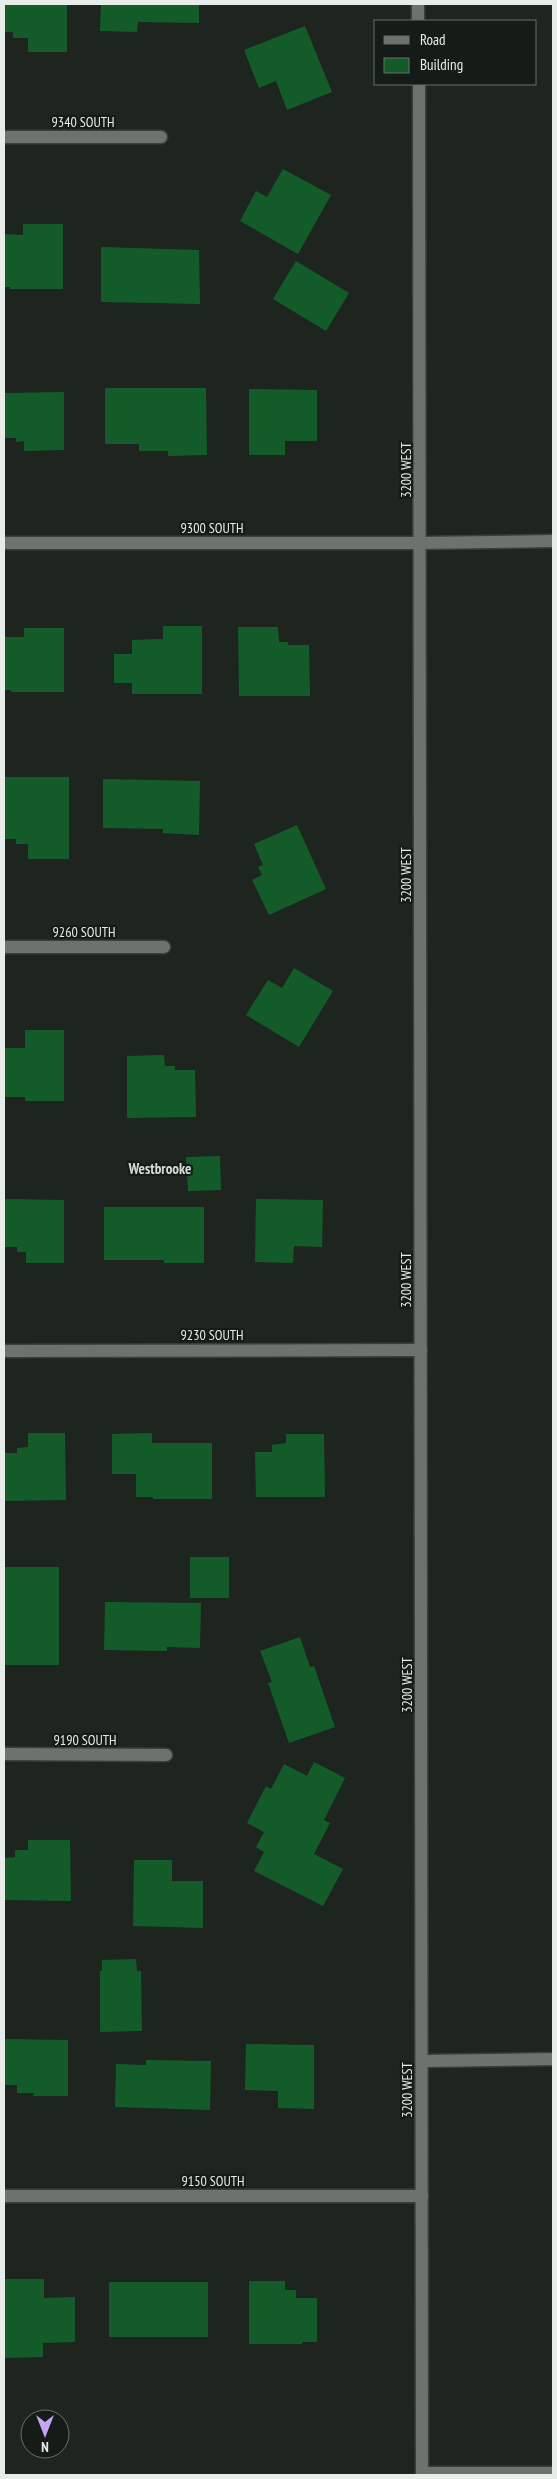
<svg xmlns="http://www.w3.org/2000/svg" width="557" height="2479" viewBox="0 0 557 2479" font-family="'PT Sans Narrow',sans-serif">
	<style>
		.building { fill: #135c29 }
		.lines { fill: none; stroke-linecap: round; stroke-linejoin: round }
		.service-casing { stroke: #393f3a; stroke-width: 15 }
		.minor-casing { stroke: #393f3a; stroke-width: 15 }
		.tertiary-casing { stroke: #393f3a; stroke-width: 15 }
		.service { stroke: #6b736c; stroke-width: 12 }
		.minor { stroke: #6b736c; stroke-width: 12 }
		.tertiary { stroke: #6b736c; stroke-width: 12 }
		.labels { text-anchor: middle; stroke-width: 4.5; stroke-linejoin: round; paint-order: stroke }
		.street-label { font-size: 14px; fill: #e7ece8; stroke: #151b16 }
		.neighbourhood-label { font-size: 15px; font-weight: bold; fill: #d3dcd4; stroke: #151b16 }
	</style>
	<rect width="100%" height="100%" fill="#1e251f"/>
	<path class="building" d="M4,4h63v48h-39v-14h-15v-6h-9z
		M101,4h98v19l-61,-1 -1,10 -37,-1z
		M305,26l27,66 -45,18 -11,-29 -17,7 -15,-38z
		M283,169l48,26 -33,59 -58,-33 16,-30 11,6z
		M23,224h40v65h-53v-2h-6v-53l19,1z
		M101,247l98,3 1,54 -99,-2z
		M296,261l53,32 -23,38 -53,-32z
		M105,388h101l1,67 -39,1v-5h-29v-7h-34z
		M249,389l68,1v51h-32v14h-36z
		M64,392v58l-40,1v-10l-8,1v-4h-12v-45z
		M163,626h39v68h-70v-11h-18v-29h18v-14l31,-1z
		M238,627h40l1,15h9v3h21l1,51h-71z
		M24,628h40v64h-53v-2h-7v-53h20z
		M4,777h65v82h-41v-15h-12v-5h-12z
		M103,779l97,2 -1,54 -36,-2v-4l-60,-1z
		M297,825l29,64 -57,26 -17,-35 10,-5 -4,-8 5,-2 -9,-21z
		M294,968l39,23 -34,56 -53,-32 22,-35 14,8z
		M25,1030h39v71h-39v-4h-21v-49h21z
		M164,1055l1,11h10v4h20l1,47 -69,1v-62z
		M220,1156l1,34 -33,1 -2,-34z
		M4,1199l60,1v63h-38v-11h-9v-5h-13z
		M256,1199l67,1 -1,47 -28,-1 -1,17 -38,-1z
		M104,1207h100v56h-40v-3h-60z
		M28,1433h37l1,67 -62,1v-48h13v-5l11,-1z
		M152,1433v10h60v56h-59v-2h-17v-23h-24v-40z
		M286,1434h38l1,63h-69l-1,-45h17v-7l14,-2z
		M190,1557h39v41h-39z
		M4,1567h55v98h-55z
		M105,1602l96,1 -1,45 -33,-1v4l-63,-1z
		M300,1637l10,30 4,-1 21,61 -46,16 -21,-60 4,-1 -12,-31z
		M314,1762l31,16 -21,42 6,3 -16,31 29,15 -20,37 -69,-35 10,-19 -8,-5 8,-15 -17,-9 19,-37 5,3 13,-25 23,12z
		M28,1840h42l1,61 -67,-1v-42l11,-1v-7h13z
		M134,1860h38v21h31v47l-70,-2z
		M136,1959l1,12h4l1,60 -42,1v-61h2v-11z
		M4,2039l64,1v56h-35l1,-3h-17v-8h-13z
		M246,2044l68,1v64l-36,-1v-17l-33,-1z
		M146,2060l65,1 -1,49 -95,-3 1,-43 30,1z
		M5,2279h39v19l31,-1v45l-32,1v14l-39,1z
		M249,2281h36v9h11v8h21v44h-15v2h-53z
		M109,2282h99v55h-99z"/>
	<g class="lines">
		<defs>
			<path id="service" d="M421,543l132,-2
				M422,2061l131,-2
				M422,2473h131"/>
			<path id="minor" d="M4,137h157
				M4,543h417
				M4,947h160
				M4,1351l417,-1
				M4,1754l162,1
				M4,2196h418"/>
			<path id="tertiary" d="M418,4v17
				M419,84l3,2391"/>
		</defs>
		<use href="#service" class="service-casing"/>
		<use href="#minor" class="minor-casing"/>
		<use href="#tertiary" class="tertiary-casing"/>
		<use href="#service" class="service"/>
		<use href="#minor" class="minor"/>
		<use href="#tertiary" class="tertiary"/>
	</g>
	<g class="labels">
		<g class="street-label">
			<text x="83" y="127">9340 SOUTH</text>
			<text transform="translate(406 470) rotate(-90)" y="5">3200 WEST</text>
			<text x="212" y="533">9300 SOUTH</text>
			<text transform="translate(406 875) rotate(-90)" y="5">3200 WEST</text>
			<text x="84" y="937">9260 SOUTH</text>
			<text transform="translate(406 1280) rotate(-90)" y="5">3200 WEST</text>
			<text x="212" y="1340">9230 SOUTH</text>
			<text transform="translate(407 1685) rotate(-90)" y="5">3200 WEST</text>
			<text x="85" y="1745">9190 SOUTH</text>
			<text transform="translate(407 2090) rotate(-90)" y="5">3200 WEST</text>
			<text x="213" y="2186">9150 SOUTH</text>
		</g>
		<g class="neighbourhood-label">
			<text x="160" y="1174">Westbrooke</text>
		</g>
	</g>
	<rect width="557" height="2479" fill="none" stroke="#e7ece8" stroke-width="10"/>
	<rect x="374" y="20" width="162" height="65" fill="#151b16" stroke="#696f6a"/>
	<rect x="384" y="36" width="25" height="8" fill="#6b736c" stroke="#696f6a"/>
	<text x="420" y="45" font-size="15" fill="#e7ece8">Road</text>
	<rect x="384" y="58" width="25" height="15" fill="#135c29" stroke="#696f6a"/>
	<text x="420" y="70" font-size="15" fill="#e7ece8">Building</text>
	<g transform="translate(45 2434) rotate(180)"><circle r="24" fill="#151b16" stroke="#696f6a"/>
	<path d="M0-4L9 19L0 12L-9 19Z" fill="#c3a7f2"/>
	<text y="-8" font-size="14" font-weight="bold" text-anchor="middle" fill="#e7ece8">N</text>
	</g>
</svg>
